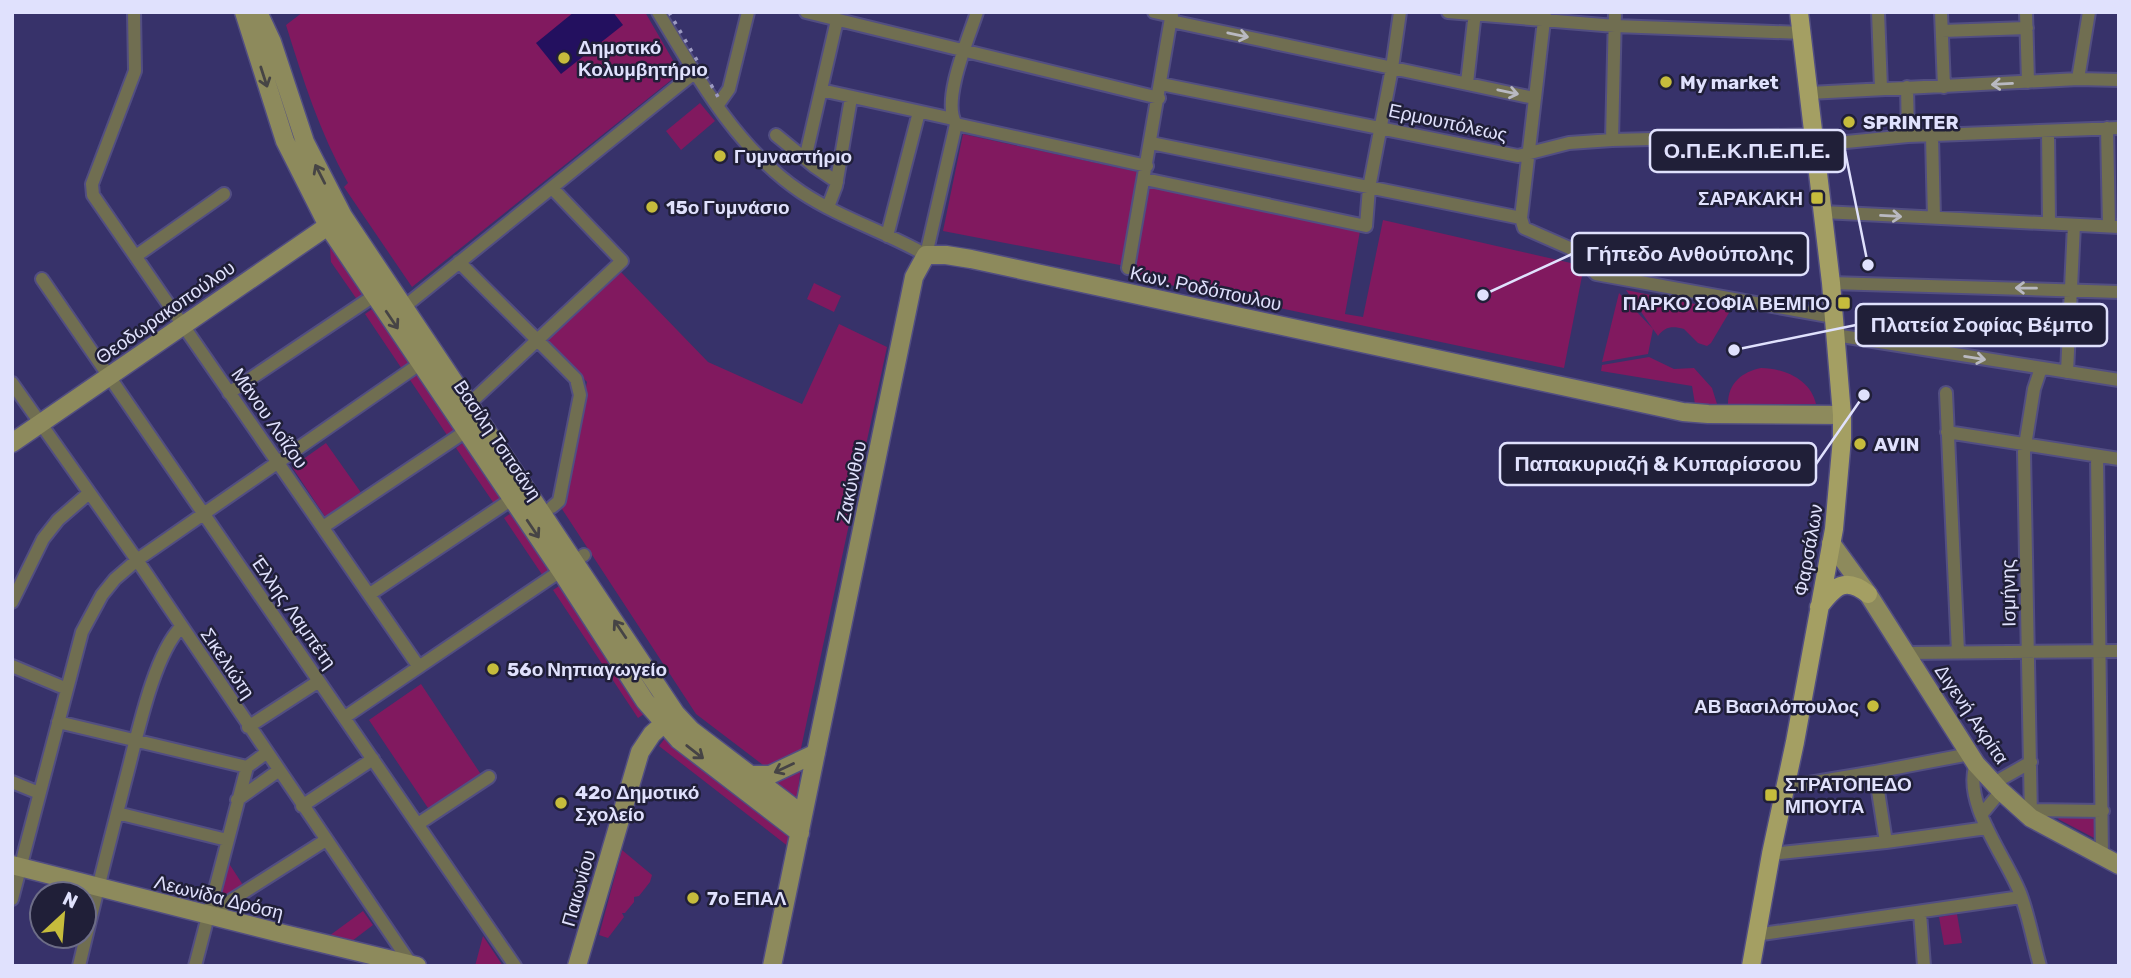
<svg xmlns="http://www.w3.org/2000/svg" width="2131" height="978" viewBox="0 0 2131 978" font-family="Rubik,sans-serif">
	<style>
		.green { fill: #81195f }
		.water { fill: #23105f }
		.lines { fill: none; stroke-linecap: round; stroke-linejoin: round }
		.street-casing { stroke: #524e82; stroke-width: 16 }
		.secondary-casing { stroke: #524e82; stroke-width: 21 }
		.primary-casing { stroke: #524e82; stroke-width: 21 }
		.street { stroke: #706e51; stroke-width: 12 }
		.secondary { stroke: #8d8a5c; stroke-width: 18 }
		.primary { stroke: #a49f63; stroke-width: 18 }
		.rail { stroke: #9c9ac2; stroke-width: 3.5; stroke-dasharray: 3.5 7; stroke-linecap: butt }
		.oneway { stroke: #b9b9c1 }
		.oneway2 { stroke: #464445 }
		.poi-dot { fill: #c6bc3c; stroke: #201f38; stroke-width: 2.5 }
		.labels { text-anchor: middle; stroke-width: 5; stroke-linejoin: round; paint-order: stroke }
		.poi-label { font-size: 19px; font-weight: bold; fill: #e0e1fd; stroke: #201f38; text-anchor: start }
		.street-label { font-size: 19px; fill: #e0e1fd; stroke: #201f38 }
		.leader { fill: none; stroke: #e0e1fd; stroke-width: 2.5 }
		.callout-dot { fill: #e0e1fd; stroke: #201f38; stroke-width: 2.5 }
		.callout { fill: #201f38; stroke: #e0e1fd; stroke-width: 2.5 }
		.callout-label { font-size: 21px; text-anchor: middle; font-weight: bold; fill: #e0e1fd }
	</style>
	<rect width="100%" height="100%" fill="#37326a"/>
	<path class="green" d="M303,12h342l33,57 -3,8 -263,210 -68,-100 4,-4c-28,-50 -45,-103 -62,-158z
		M700,103l15,18 -34,29 -15,-19z
		M963,134l180,39 -18,93 -182,-35z
		M1150,187l210,44 -15,83 18,3 20,-97 201,46 -20,102 -432,-91z
		M334,245l34,49 -10,7 -27,-39 -1,-14z
		M620,271l88,91 94,42 37,-80 48,23 -87,406 -33,15 -71,-54 -134,-205 25,-127 -41,-43z
		M814,283l27,13 -7,16 -27,-13z
		M1626,290l104,21 -19,32 -4,3 -9,-3 -14,-14c-11,-3 -19,-3 -26,7l-5,-7 -5,25 -46,8 17,-69 34,36z
		M375,307l40,59 -11,6 -39,-58z
		M1649,357l25,12 20,-1 18,20 5,16h-22l-3,-18 -91,-15 1,-6z
		M1761,368c23,0 50,12 55,36h-88c0,-21 14,-32 33,-36z
		M420,373l39,58 -10,7 -39,-58z
		M467,440l40,61 -10,7 -41,-60z
		M326,443l36,51 -36,24 -34,-51z
		M514,511l39,58 -10,7 -39,-58z
		M562,584l85,128 -9,6 -85,-128z
		M421,684l61,92 -52,35 -61,-91z
		M666,737l126,98 -3,12 -130,-101z
		M801,766l-4,34 -27,-20z
		M2060,816l38,2 -2,21 -38,-20z
		M622,850l30,25 -2,7 -11,14 -5,1v5l-9,11h-3l2,4 -16,21 -9,-3z
		M228,862l17,26 -21,13 -5,-4z
		M363,911l10,14 -21,16 -23,-5z
		M1957,914l5,29 -18,2 -5,-28z
		M483,936l20,30h-28z"/>
	<path class="water" d="M574,12h39l10,13 -62,49 -25,-31z"/>
	<g class="lines">
		<defs>
			<path id="street" d="M134,12l1,59 -43,113 1,11 326,472
				M658,12c39,65 79,137 143,180 39,26 85,40 125,63l30,-131c-15,-23 13,-87 21,-112
				M806,12l353,86
				M1154,12l18,4
				M1448,12l167,14 187,7
				M1545,12l-24,206 3,10 50,22 22,24 237,43
				M1878,12l3,76
				M1941,12l3,75
				M2026,12l2,70
				M1171,21l363,77
				M1942,31l85,-3
				M2078,79l11,-67
				M1467,83l8,-71
				M1161,84l357,72 51,-13 43,-3 202,-5
				M1907,87l1,49
				M821,90l132,29
				M1809,93l269,-14 41,1
				M717,106l12,-17 19,-77
				M956,124l191,42
				M2107,128l2,98
				M2048,131l1,92
				M776,135l39,32 22,15
				M1932,136l2,82
				M1612,140l3,-128
				M1151,143l370,75
				M1815,145l93,-9 211,-8
				M805,159l32,-139
				M1145,179l221,47 3,-38 23,-120 8,-56
				M828,207l8,-21 15,-88
				M1823,212l296,15
				M887,236l32,-124
				M136,256l88,-62
				M459,262c39,40 79,78 117,117l4,16 -21,106 -7,6
				M1128,268l44,-256
				M42,279l473,687
				M1831,283l288,9
				M404,307l290,-234
				M1835,335l284,45
				M2067,372l7,-147
				M12,383l125,177 274,404
				M229,393l146,-98
				M1946,393l12,259
				M469,404l153,-143 -70,-73
				M1947,432l172,27
				M2097,456l5,400
				M323,527l143,-96
				M370,594l142,-95
				M12,602l31,-63 15,-19 31,-27
				M1906,653l213,-2
				M12,666l55,23
				M345,717l239,-162
				M58,722l189,45
				M248,727l71,-46
				M1976,764c-14,39 30,93 44,129 9,23 13,49 20,73
				M1875,772l11,70
				M12,782l27,11
				M1994,783l37,-21
				M1785,787l90,-15 95,-18
				M237,800l41,-29
				M302,806l71,-47
				M2032,810l71,1
				M117,813l110,27
				M1981,815l20,-24
				M2031,818l-7,-366 10,-63 7,-21
				M418,824l71,-47
				M1771,854l115,-12 101,-14
				M12,899l70,-267 20,-37 13,-16 22,-19 284,-197
				M1920,913l4,53
				M208,915l118,-75
				M1755,935l266,-38
				M79,966c15,-63 31,-126 47,-188 11,-41 27,-122 55,-151
				M195,966l52,-199 19,-14"/>
			<path id="secondary" d="M244,12l41,129 43,85 233,345 84,130 34,39 121,93
				M258,12l14,30 33,100 38,74 333,498 15,16 112,85
				M12,443l326,-224
				M1831,543l37,51 108,170 25,27 30,27 88,47
				M750,775h20l46,-22
				M12,865l272,69 133,32
				M577,966l63,-214 12,-18 18,-16
				M772,966l142,-689 12,-22h20l25,4 712,153 25,2 134,1"/>
			<path id="primary" d="M1819,607c16,-21 26,-31 49,-13
				M1751,966l20,-112 24,-112 39,-213 8,-91v-23l-11,-132 -32,-271"/>
		</defs>
		<use href="#street" class="street-casing"/>
		<use href="#secondary" class="secondary-casing"/>
		<use href="#primary" class="primary-casing"/>
		<use href="#street" class="street"/>
		<use href="#secondary" class="secondary"/>
		<use href="#primary" class="primary"/>
		<path class="rail" d="M669,12l52,90"/>
	</g>
	<defs><path id="oneway-shaft" d="M-6 0H5M1.5-3L5.5 0L1.5 3" fill="none" stroke-width="1.6" stroke-linecap="round" stroke-linejoin="round" transform="scale(1.75)"/></defs>
	<g class="oneway">
		<use href="#oneway-shaft" transform="translate(1238 35) rotate(12)"/>
		<use href="#oneway-shaft" transform="translate(2002 84) rotate(177)"/>
		<use href="#oneway-shaft" transform="translate(1508 92) rotate(12)"/>
		<use href="#oneway-shaft" transform="translate(1891 216) rotate(3)"/>
		<use href="#oneway-shaft" transform="translate(2026 288) rotate(-179)"/>
		<use href="#oneway-shaft" transform="translate(1975 358) rotate(9)"/>
	</g>
	<g class="oneway2">
		<use href="#oneway-shaft" transform="translate(264 77) rotate(72)"/>
		<use href="#oneway-shaft" transform="translate(320 174) rotate(-117)"/>
		<use href="#oneway-shaft" transform="translate(392 320) rotate(56)"/>
		<use href="#oneway-shaft" transform="translate(533 529) rotate(56)"/>
		<use href="#oneway-shaft" transform="translate(620 629) rotate(-124)"/>
		<use href="#oneway-shaft" transform="translate(695 752) rotate(38)"/>
		<use href="#oneway-shaft" transform="translate(784 768) rotate(155)"/>
	</g>
	<g class="poi-dot">
		<circle cx="564" cy="58" r="7"/>
		<circle cx="1666" cy="82" r="7"/>
		<circle cx="1849" cy="122" r="7"/>
		<circle cx="720" cy="156" r="7"/>
		<rect x="1810" y="191" width="14" height="14" rx="3.5"/>
		<circle cx="652" cy="207" r="7"/>
		<rect x="1837" y="296" width="14" height="14" rx="3.5"/>
		<circle cx="1860" cy="444" r="7"/>
		<circle cx="493" cy="669" r="7"/>
		<circle cx="1873" cy="706" r="7"/>
		<rect x="1764" y="788" width="14" height="14" rx="3.5"/>
		<circle cx="561" cy="803" r="7"/>
		<circle cx="693" cy="898" r="7"/>
	</g>
	<g class="labels">
		<g class="poi-label">
			<text x="578" y="54">Δημοτικό<tspan x="578" dy="22">Κολυμβητήριο</tspan></text>
			<text x="1680" y="89">My market</text>
			<text x="1863" y="129">SPRINTER</text>
			<text x="734" y="163">Γυμναστήριο</text>
			<text x="1803" y="205" text-anchor="end">ΣΑΡΑΚΑΚΗ</text>
			<text x="666" y="214">15ο Γυμνάσιο</text>
			<text x="1830" y="310" text-anchor="end">ΠΑΡΚΟ ΣΟΦΙΑ ΒΕΜΠΟ</text>
			<text x="1874" y="451">AVIN</text>
			<text x="507" y="676">56ο Νηπιαγωγείο</text>
			<text x="1859" y="713" text-anchor="end">ΑΒ Βασιλόπουλος</text>
			<text x="1785" y="791">ΣΤΡΑΤΟΠΕΔΟ<tspan x="1785" dy="22">ΜΠΟΥΓΑ</tspan></text>
			<text x="575" y="799">42ο Δημοτικό<tspan x="575" dy="22">Σχολείο</tspan></text>
			<text x="707" y="905">7ο ΕΠΑΛ</text>
		</g>
		<g class="street-label">
			<text transform="translate(1448 122) rotate(12)" y="7">Ερμουπόλεως</text>
			<text transform="translate(1206 288) rotate(12)" y="7">Κων. Ροδόπουλου</text>
			<text transform="translate(165 312) rotate(-35)" y="7">Θεοδωρακοπούλου</text>
			<text transform="translate(270 418) rotate(55)" y="7">Μάνου Λοΐζου</text>
			<text transform="translate(498 440) rotate(56)" y="7">Βασίλη Τσιτσάνη</text>
			<text transform="translate(851 482) rotate(-78)" y="7">Ζακύνθου</text>
			<text transform="translate(1808 550) rotate(-80)" y="7">Φαρσάλων</text>
			<text transform="translate(2008 593) rotate(-91)" y="7">Ισμήνης</text>
			<text transform="translate(294 612) rotate(55)" y="7">Έλλης Λαμπέτη</text>
			<text transform="translate(228 663) rotate(56)" y="7">Σικελιώτη</text>
			<text transform="translate(1972 714) rotate(56)" y="7">Διγενή Ακρίτα</text>
			<text transform="translate(578 888) rotate(-74)" y="7">Παιωνίου</text>
			<text transform="translate(219 897) rotate(14)" y="7">Λεωνίδα Δρόση</text>
		</g>
	</g>
	<path class="leader" d="M1868 265L1845 151M1483 295L1572 254M1734 350L1856 325M1864 395L1816 464"/>
	<g class="callout-dot">
		<circle cx="1868" cy="265" r="7"/>
		<circle cx="1483" cy="295" r="7"/>
		<circle cx="1734" cy="350" r="7"/>
		<circle cx="1864" cy="395" r="7"/>
	</g>
	<g class="callout">
		<rect x="1650" y="130" width="195" height="42" rx="7"/>
		<rect x="1572" y="233" width="236" height="42" rx="7"/>
		<rect x="1856" y="304" width="251" height="42" rx="7"/>
		<rect x="1500" y="443" width="316" height="42" rx="7"/>
	</g>
	<g class="callout-label">
		<text x="1747" y="158">Ο.Π.Ε.Κ.Π.Ε.Π.Ε.</text>
		<text x="1690" y="261">Γήπεδο Ανθούπολης</text>
		<text x="1982" y="332">Πλατεία Σοφίας Βέμπο</text>
		<text x="1658" y="471">Παπακυριαζή &amp; Κυπαρίσσου</text>
	</g>
	<rect width="2131" height="978" fill="none" stroke="#e0e1fd" stroke-width="28"/>
	<g transform="translate(63 915) rotate(26)"><circle r="33" fill="#201f38" stroke="#6d6d87" stroke-width="2"/>
	<path d="M0-5L12 26L0 18L-12 26Z" fill="#c6bc3c"/>
	<text y="-10" font-size="19" font-weight="bold" text-anchor="middle" fill="#e0e1fd">N</text>
	</g>
</svg>
